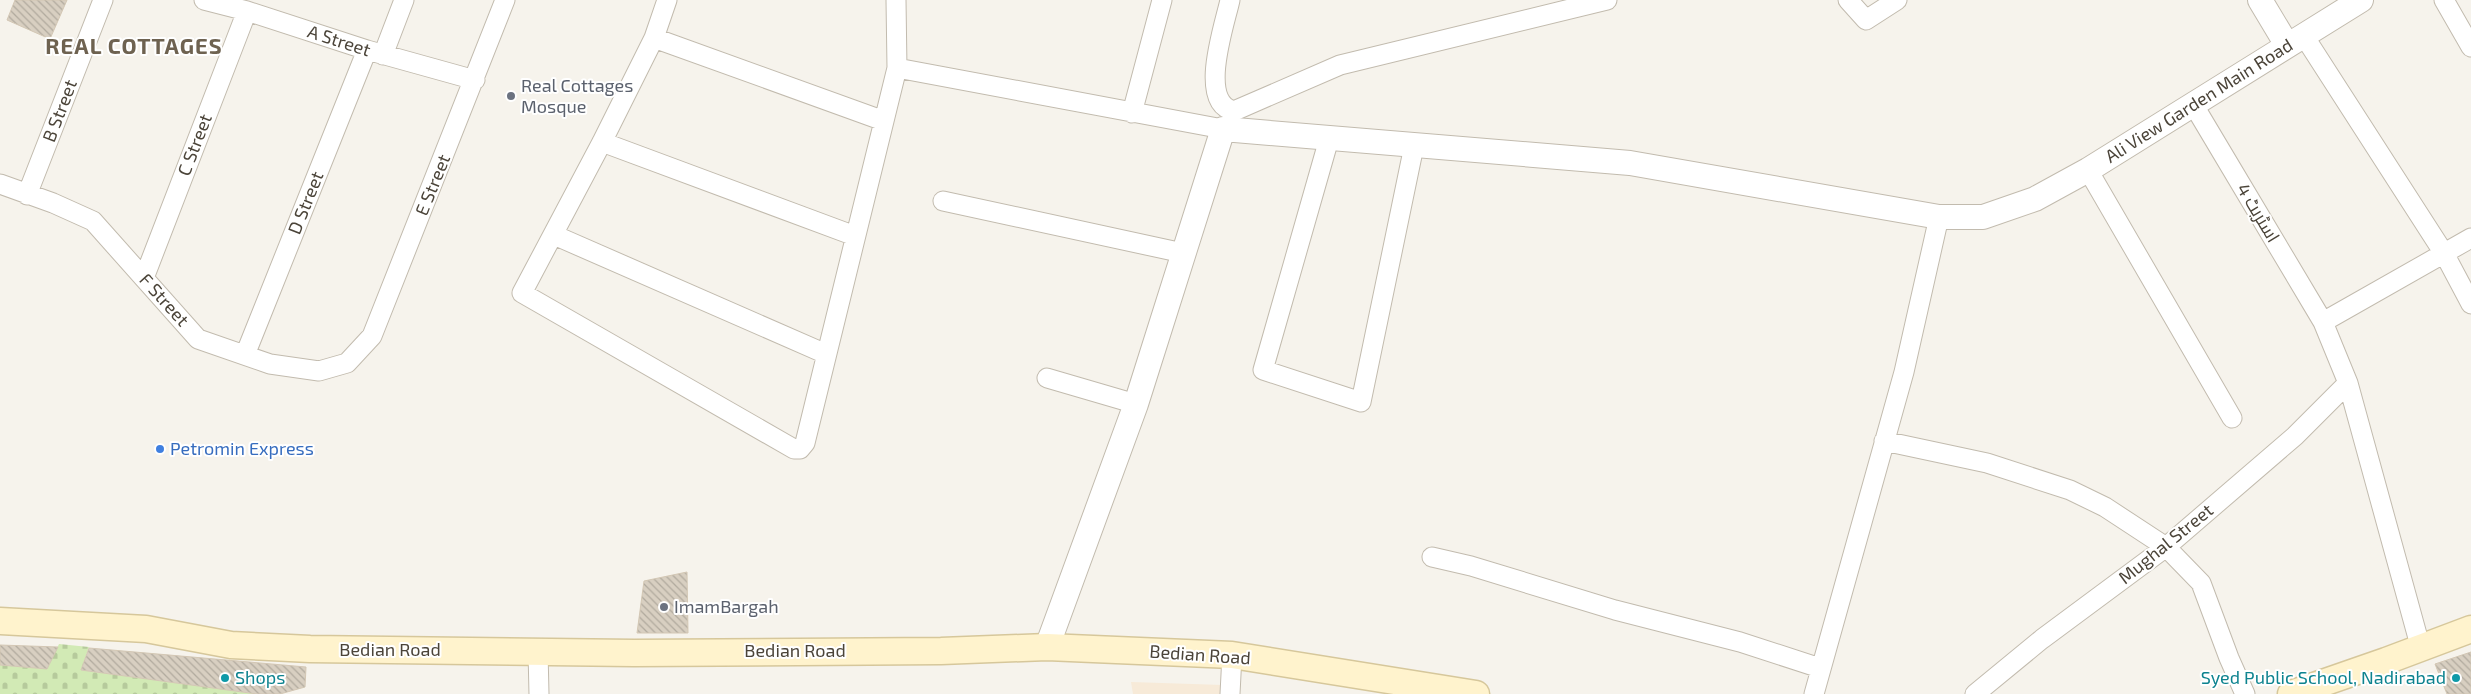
<svg xmlns="http://www.w3.org/2000/svg" width="2471" height="694" viewBox="0 0 2471 694" font-family="'Exo 2',Cairo,sans-serif">
	<style>
		.commercial { fill: #f7ead8 }
		.cemetery { fill: url(#cemetery-stones) }
		.building { fill: url(#building-back-hatch); stroke: #d3c7b4 }
		.lines { fill: none; stroke-linecap: round; stroke-linejoin: round }
		.minor-casing { stroke: #c2bbae; stroke-width: 21 }
		.tertiary-casing { stroke: #c2bbae; stroke-width: 26 }
		.secondary-casing { stroke: #d6c79b; stroke-width: 29 }
		.minor { stroke: #fff; stroke-width: 19 }
		.tertiary { stroke: #fff; stroke-width: 24 }
		.secondary { stroke: #fff3cd; stroke-width: 26 }
		.worship-dot { fill: #6b7280; stroke: #fff; stroke-width: 2 }
		.shop-dot { fill: #3f7fe0; stroke: #fff; stroke-width: 2 }
		.culture-dot { fill: #0f9aa8; stroke: #fff; stroke-width: 2 }
		.labels { text-anchor: middle; stroke-width: 4; stroke-linejoin: round; paint-order: stroke }
		.street-label { font-size: 18px; fill: #4b4439; stroke: #fff }
		.worship-label { font-size: 18px; fill: #5b616d; stroke: #fff; text-anchor: start }
		.shop-label { font-size: 18px; fill: #366cbe; stroke: #fff; text-anchor: start }
		.culture-label { font-size: 18px; fill: #0d838f; stroke: #fff; text-anchor: start }
		.district-label { font-size: 22px; font-weight: bold; letter-spacing: 1px; fill: #6e6250; stroke: #fff }
	</style>
	<defs>
		<pattern id="cemetery-stones" width="16" height="16" patternUnits="userSpaceOnUse" patternTransform="scale(1.25)"><rect width="16" height="16" fill="#d2eab5"/><path d="M2 7V4a2 2 0 0 1 4 0v3zM10 15v-3a2 2 0 0 1 4 0v3z" fill="#b6ca9c"/></pattern>
		<pattern id="building-back-hatch" width="6" height="6" patternUnits="userSpaceOnUse" patternTransform="scale(1.25)"><rect width="6" height="6" fill="#d8cfc1"/><path d="M-1 5l2 2M0 0l6 6M5-1l2 2" fill="none" stroke="#b1aa9e"/></pattern>
	</defs>
	<rect width="100%" height="100%" fill="#f6f3ec"/>
	<path class="commercial" d="M1131,682l92,3v9h-90z"/>
	<path class="cemetery" d="M59,644l30,3 -8,23 176,24h-257v-29l47,4z"/>
	<path class="building" d="M15,0h52l-17,39 -43,-19z
		M687,572l1,61h-51l7,-52z
		M0,645l58,2 -11,22 -47,-4z
		M89,648l217,19 -1,20 -25,7h-23l-176,-24z
		M2471,652v42h-24l-12,-30z"/>
	<g class="lines">
		<defs>
			<path id="minor" d="M204,0l43,11 120,39 108,30
				M667,0l-13,38 -52,104 -80,151 272,156h6l5,-6 92,-375 -1,-68
				M1230,0c-5,24 -33,103 4,111l106,-46 267,-65
				M1848,0l18,20 31,-20
				M2444,0l27,47
				M2304,36l141,219 26,49
				M654,38l230,83
				M383,55l21,-55
				M897,68l326,61
				M2193,104l130,218 25,61 73,266
				M1132,113l30,-113
				M1329,139l-66,231 98,32 53,-256
				M602,142l253,94
				M2088,170l144,248
				M0,184l53,19 40,18 105,118 72,25 49,7 28,-8 25,-27 133,-336
				M27,195l76,-195
				M943,201l240,52
				M554,235l272,119
				M144,278l103,-267
				M2323,322l148,-84
				M245,355l122,-305
				M1047,378l89,26
				M1884,441l103,22 83,27 35,17 61,40 35,36 28,75 16,36
				M1432,557l39,9 144,44 125,32 80,26
				M538,651l1,43
				M1230,694l2,-39
				M1814,694l90,-322 35,-155
				M1975,694l67,-55 124,-92 129,-111 53,-53"/>
			<path id="tertiary" d="M2260,0l27,45
				M1047,647l89,-243 87,-275 407,34 309,54h44l52,-18 53,-29 273,-170"/>
			<path id="secondary" d="M0,621l146,8 85,16 79,4 324,4 307,-2 106,-4 185,8 244,39
				M2291,694l95,-33 85,-32"/>
		</defs>
		<use href="#minor" class="minor-casing"/>
		<use href="#tertiary" class="tertiary-casing"/>
		<use href="#secondary" class="secondary-casing"/>
		<use href="#minor" class="minor"/>
		<use href="#tertiary" class="tertiary"/>
		<use href="#secondary" class="secondary"/>
	</g>
	<g class="worship-dot">
		<circle cx="511" cy="96" r="5"/>
		<circle cx="664" cy="607" r="5"/>
	</g>
	<circle class="shop-dot" cx="160" cy="449" r="5"/>
	<g class="culture-dot">
		<circle cx="225" cy="678" r="5"/>
		<circle cx="2456" cy="678" r="5"/>
	</g>
	<g class="labels">
		<g class="street-label">
			<text transform="translate(339 41) rotate(18)" y="6">A Street</text>
			<text transform="translate(2199 101) rotate(-32)" y="6">Ali View Garden Main Road</text>
			<text transform="translate(60 111) rotate(-69)" y="6">B Street</text>
			<text transform="translate(195 145) rotate(-69)" y="6">C Street</text>
			<text transform="translate(433 185) rotate(-68)" y="6">E Street</text>
			<text transform="translate(306 203) rotate(-68)" y="6">D Street</text>
			<text transform="translate(2258 213) rotate(59)" y="6">اسٹریٹ 4</text>
			<text transform="translate(164 300) rotate(48)" y="6">F Street</text>
			<text transform="translate(2166 544) rotate(-39)" y="6">Mughal Street</text>
			<text x="390" y="656">Bedian Road</text>
			<text x="795" y="657">Bedian Road</text>
			<text transform="translate(1200 655) rotate(4)" y="6">Bedian Road</text>
		</g>
		<g class="worship-label">
			<text x="521" y="92">Real Cottages<tspan x="521" dy="21">Mosque</tspan></text>
			<text x="674" y="613">ImamBargah</text>
		</g>
		<g class="shop-label">
			<text x="170" y="455">Petromin Express</text>
		</g>
		<g class="culture-label">
			<text x="235" y="684">Shops</text>
			<text x="2446" y="684" text-anchor="end">Syed Public School, Nadirabad</text>
		</g>
		<g class="district-label">
			<text x="134" y="54">REAL COTTAGES</text>
		</g>
	</g>
</svg>
